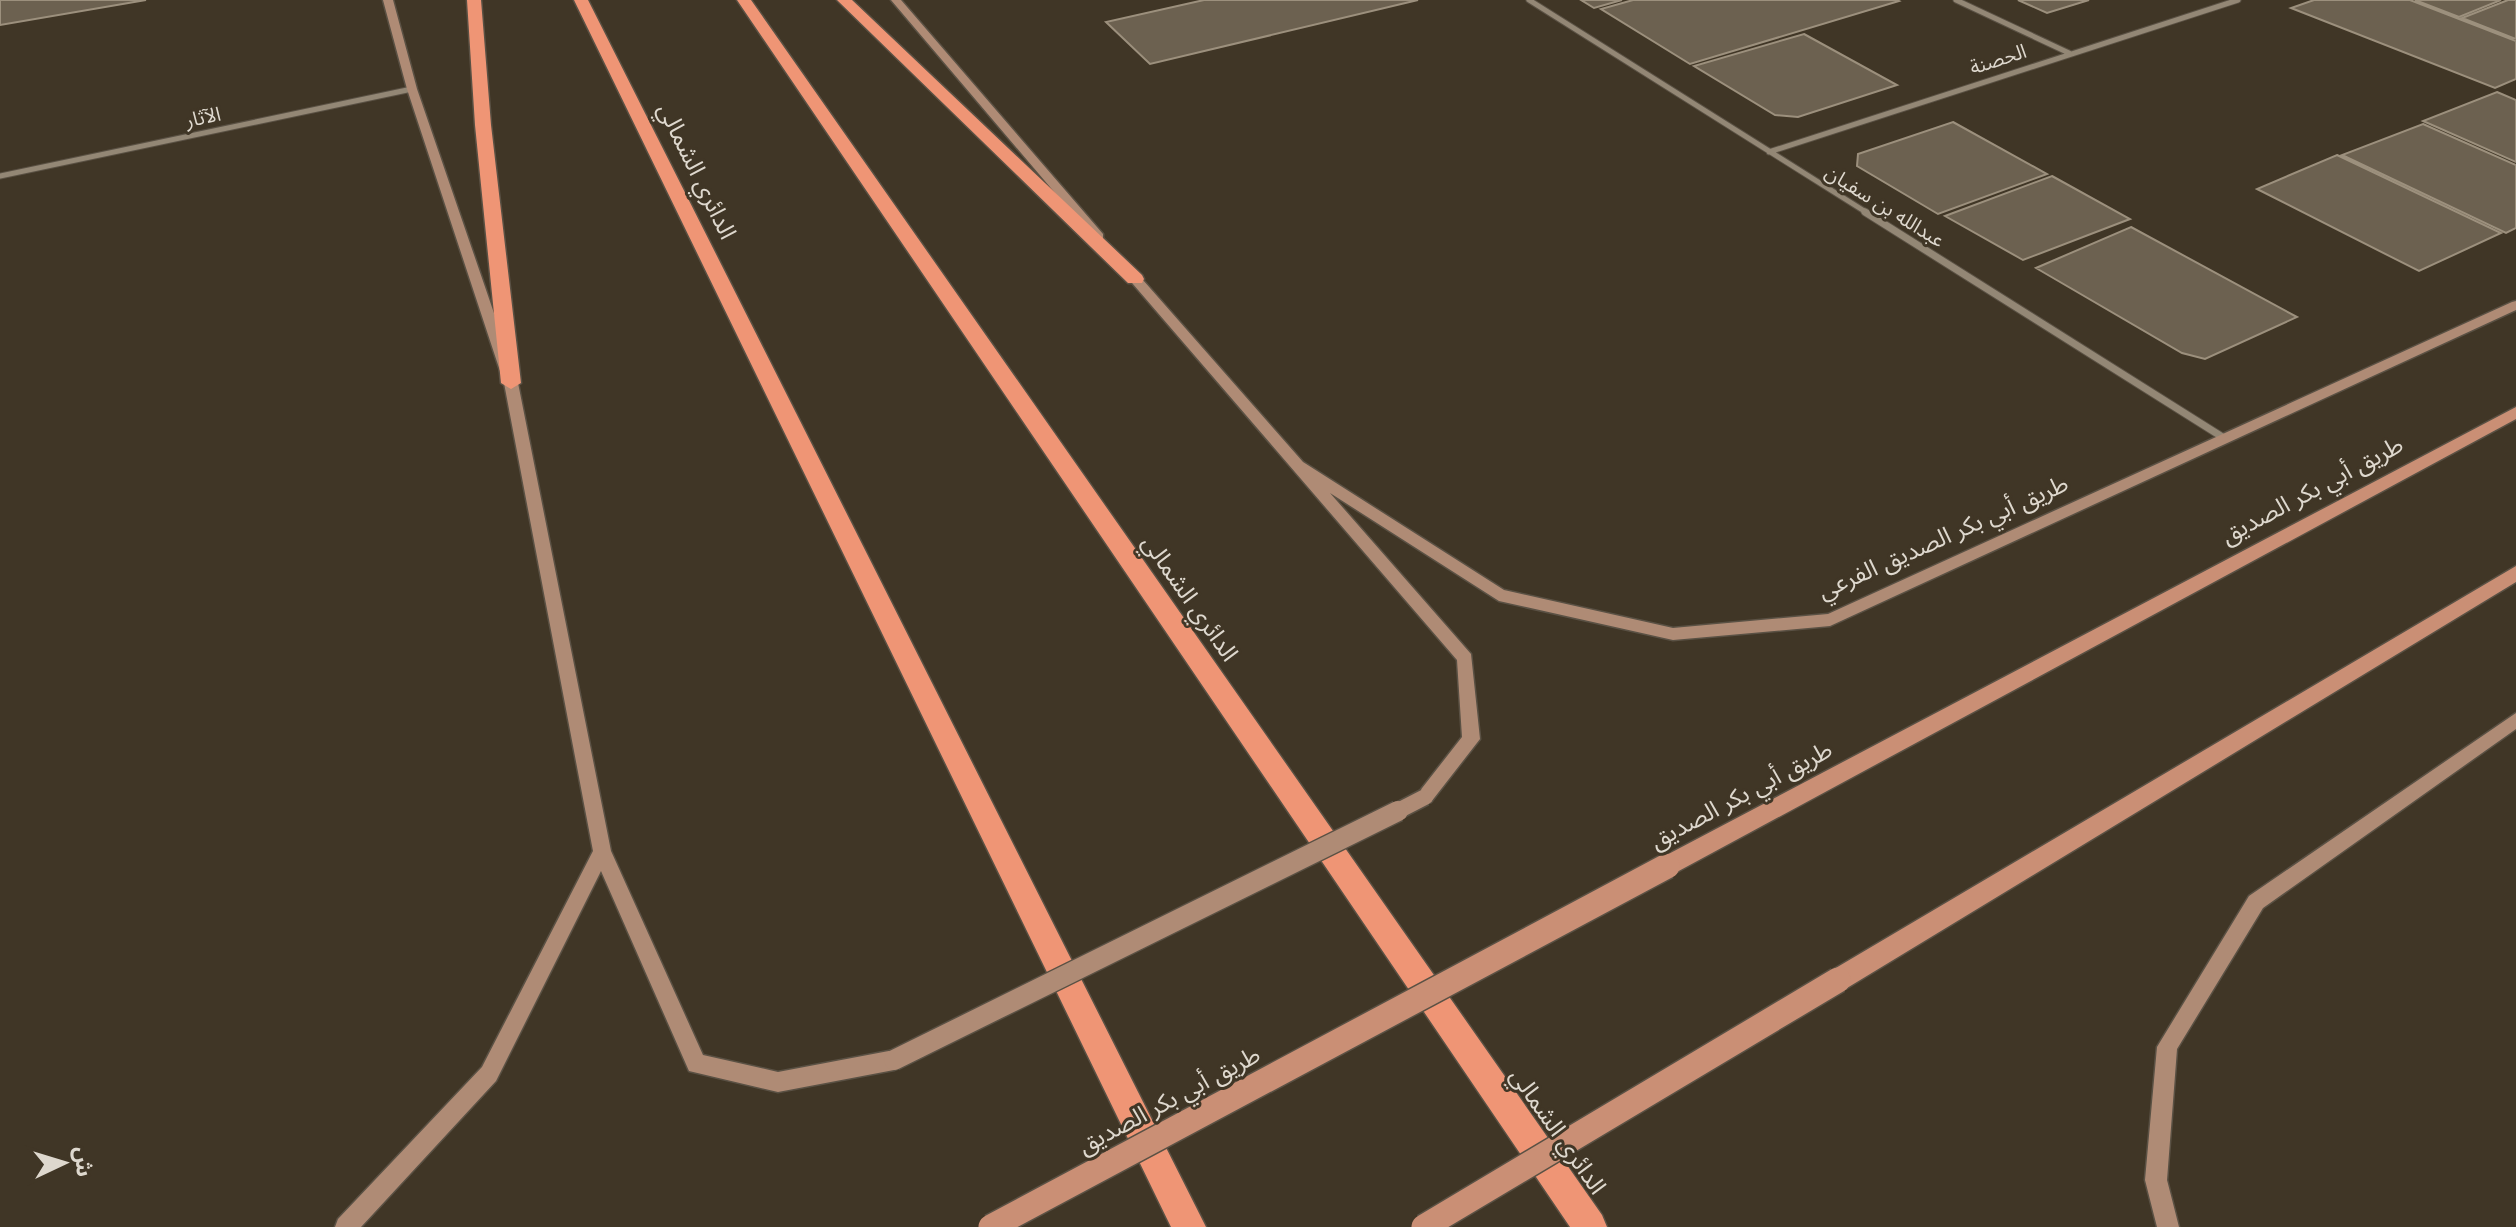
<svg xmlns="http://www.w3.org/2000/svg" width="2516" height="1227" viewBox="0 0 2516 1227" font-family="Montserrat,'Noto Sans Arabic',sans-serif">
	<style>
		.building { fill: #6c6150; stroke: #9c907d; stroke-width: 2 }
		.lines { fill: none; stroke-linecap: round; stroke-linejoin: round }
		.street-far1-casing { stroke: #5a5144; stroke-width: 7 }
		.street-casing { stroke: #5a5144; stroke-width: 9 }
		.secondary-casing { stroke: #5a5144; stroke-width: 3 }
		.primary-casing { stroke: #5a5144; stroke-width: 3 }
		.highway-casing { stroke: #5a5144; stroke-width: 3 }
		.street-far1 { stroke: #938775; stroke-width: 5 }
		.street { stroke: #938775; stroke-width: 7 }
		.secondary { fill: #af8b75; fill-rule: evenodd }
		.primary { fill: #ca8f75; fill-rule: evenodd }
		.highway { fill: #ef9575; fill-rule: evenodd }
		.secondary-bridge-far1-casing { stroke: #5a5144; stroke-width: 19; stroke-linecap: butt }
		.secondary-bridge-casing { stroke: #5a5144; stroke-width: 23; stroke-linecap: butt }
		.primary-bridge-casing { stroke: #5a5144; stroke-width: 28; stroke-linecap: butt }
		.secondary-bridge-far1 { stroke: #af8b75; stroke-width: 16 }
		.secondary-bridge { stroke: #af8b75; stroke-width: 20 }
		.primary-bridge { stroke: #ca8f75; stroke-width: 25 }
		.labels { text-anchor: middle; stroke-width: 6; stroke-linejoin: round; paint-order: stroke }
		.far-street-label { font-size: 20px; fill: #ded8ce; stroke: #403626 }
		.street-label { font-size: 24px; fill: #ded8ce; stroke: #403626 }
	</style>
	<rect width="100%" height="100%" fill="#403626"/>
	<path class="building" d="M0,0h146l-146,25z
		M1204,0h214l-268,64 -44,-42z
		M1581,0h41l-28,8z
		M1633,0h264l2,1 -209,63 -89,-55z
		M2018,0h71l-42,13z
		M2314,0h96l106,41v38l-21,9 -204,-80z
		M2415,0h86l-42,17z
		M2508,0h8v39l-54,-21z
		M1804,34l93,51 -99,32 -23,-2 -81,-49z
		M2497,92l19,8v62l-93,-41z
		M1953,122l94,52 -109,40 -81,-48 1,-12z
		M2423,124l93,41v63l-10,5 -164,-78z
		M2337,155l164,78 -82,38 -162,-82z
		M2052,176l78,43 -107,41 -78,-44z
		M2131,227l166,90 -92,42 -23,-6 -146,-85z"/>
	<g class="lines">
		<defs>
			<path id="street-far1" d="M1529,0l340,214
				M1956,0l113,53
				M1769,152l469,-152
				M0,176l412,-87"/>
			<path id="street" d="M1865,212l359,226"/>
			<path id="secondary" d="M383,0h10l24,89 101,294 93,468 92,204 75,17 116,-22 7,3 3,7 -3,7 -7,3 -116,22 -89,-21 -88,-200 -105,210 -135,146h-26l3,-8 144,-152 111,-216 -89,-468 -97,-294z
				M891,0h10l202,234v6h-8z
				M1124,262l4,1 175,199 201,128 169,38 155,-14 684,-312 4,-1v9l-686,316 -157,14 -174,-39 -169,-108 141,161 9,85 -49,63 -6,2 -6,-2 -3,-5 3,-5 43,-55 -5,-77 -337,-391v-6z
				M2516,713v16l-253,179 -86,141 -10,131 12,47h-22l-12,-47 12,-133 92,-151z"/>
			<path id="primary" d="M2516,407v12l-841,454 -8,3 -8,-3 -4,-7 4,-7z
				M2516,566v16l-669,406 -9,3 -9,-3 -3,-8 3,-8z"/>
			<path id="highway" d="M467,0h14l10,125 30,258 -10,6 -10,-6 -26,-258z
				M574,0h14l618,1227h-35z
				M737,0h14l851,1215 5,12h-37z
				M837,0h15l290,275 2,4 -2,4h-14z"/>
		</defs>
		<use href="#street-far1" class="street-far1-casing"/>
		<use href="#street" class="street-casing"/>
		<use href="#secondary" class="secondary-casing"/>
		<use href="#primary" class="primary-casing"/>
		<use href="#highway" class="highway-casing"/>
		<use href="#street-far1" class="street-far1"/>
		<use href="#street" class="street"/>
		<use href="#secondary" class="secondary"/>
		<use href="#primary" class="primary"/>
		<use href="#highway" class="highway"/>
		<defs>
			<path id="secondary-bridge-far1" d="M1394,813l31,-16"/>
			<path id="secondary-bridge" d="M894,1060l504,-249"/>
			<path id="primary-bridge" d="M991,1227l676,-361
				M1424,1227l414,-247"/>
		</defs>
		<use href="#secondary-bridge-far1" class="secondary-bridge-far1-casing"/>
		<use href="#secondary-bridge" class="secondary-bridge-casing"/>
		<use href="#primary-bridge" class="primary-bridge-casing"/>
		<use href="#secondary-bridge-far1" class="secondary-bridge-far1"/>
		<use href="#secondary-bridge" class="secondary-bridge"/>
		<use href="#primary-bridge" class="primary-bridge"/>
	</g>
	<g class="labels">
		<g class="far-street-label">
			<text transform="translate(1998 59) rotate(-18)" y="7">الحصنة</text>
			<text transform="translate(203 117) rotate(-12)" y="7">الآثار</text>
			<text transform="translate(1885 206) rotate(32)" y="7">عبدالله بن سفيان</text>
		</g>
		<g class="street-label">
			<text transform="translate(697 171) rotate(64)" y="8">الدائري الشمالي</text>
			<text transform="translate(2312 490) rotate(-28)" y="8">طريق أبي بكر الصديق</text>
			<text transform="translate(1943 537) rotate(-24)" y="8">طريق أبي بكر الصديق الفرعي</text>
			<text transform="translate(1190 598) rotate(55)" y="8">الدائري الشمالي</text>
			<text transform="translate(1741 795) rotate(-28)" y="8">طريق أبي بكر الصديق</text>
			<text transform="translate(1169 1100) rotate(-28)" y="8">طريق أبي بكر الصديق</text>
			<text transform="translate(1558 1131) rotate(55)" y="8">الدائري الشمالي</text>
		</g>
	</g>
	<g transform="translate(64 1163) rotate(86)" stroke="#403626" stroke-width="6" paint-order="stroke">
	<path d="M0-6L14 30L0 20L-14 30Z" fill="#ded8ce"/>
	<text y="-12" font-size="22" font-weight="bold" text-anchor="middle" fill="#ded8ce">ش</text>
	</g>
</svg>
